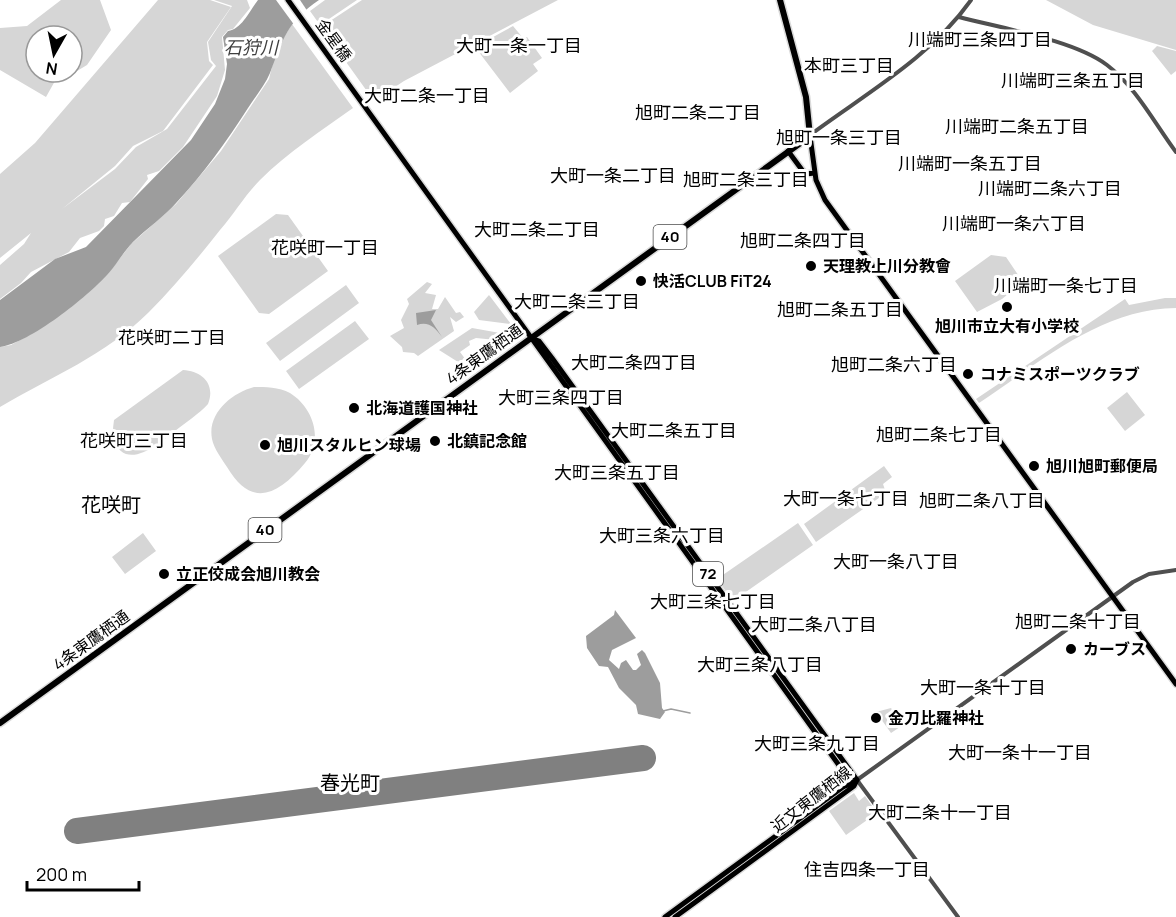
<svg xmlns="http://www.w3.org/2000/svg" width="1176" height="917" viewBox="0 0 1176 917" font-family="Manrope,'Noto Sans JP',sans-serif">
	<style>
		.green { fill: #d6d6d6 }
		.water { fill: #9d9d9d }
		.pier { fill: #fff }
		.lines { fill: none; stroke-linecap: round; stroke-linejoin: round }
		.stream { stroke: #9d9d9d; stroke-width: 1.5 }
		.runway { stroke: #808080; stroke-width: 26 }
		.major-casing { stroke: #dbdbdb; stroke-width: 8 }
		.highway-casing { stroke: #dbdbdb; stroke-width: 9 }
		.minor { stroke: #4f4f4f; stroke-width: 4 }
		.major { stroke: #000; stroke-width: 5 }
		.highway { stroke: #000; stroke-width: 6 }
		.poi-dot { fill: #000; stroke: #fff; stroke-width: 2 }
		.labels { text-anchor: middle; stroke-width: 6; stroke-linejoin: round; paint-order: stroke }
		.shield { fill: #fff; stroke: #4c4c4c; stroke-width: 1.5 }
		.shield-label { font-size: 15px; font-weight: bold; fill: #000 }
		.street-label { font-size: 16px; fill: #000; stroke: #fff }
		.poi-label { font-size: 16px; font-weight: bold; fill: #000; stroke: #fff; text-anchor: start }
		.neighbourhood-label { font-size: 18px; fill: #000; stroke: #fff }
		.water-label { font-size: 18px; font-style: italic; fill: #3e3e3e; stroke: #fff }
		.quarter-label { font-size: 20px; fill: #000; stroke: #fff }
	</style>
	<rect width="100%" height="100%" fill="#fff"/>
	<path class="green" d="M61,0h39l11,30 -24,35 -15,9 -4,-2h4v-36h-36v36h24l-14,25 -46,-27v-42l27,-2z
		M158,0h52l21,7 -24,35 2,19 4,4 -50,66 -30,15 -18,20 -53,43 53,-40 21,-22 31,-18 49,-63 -5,-6 -3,-18 24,-36 -18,-6h33l3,8 -17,21 -5,1 -6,7 3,33 -8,26 -34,51 -24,24 -12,4 1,4 -18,23 -8,1 -8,13 -9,3 -1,7 -5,5 -19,7 -11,14 -38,20 -10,11 -21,16v-34l24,-21 7,-11 -31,25v-84l35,-31z
		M325,0h32l-37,25 -10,-14z
		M362,0h196l-154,81 -30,20 -53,-74z
		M1046,0h130v50l-83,-25z
		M292,24l61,84c-32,23 -65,44 -93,72 -15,15 -26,34 -40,50 -22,28 -46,57 -71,82 -43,43 -98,65 -149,95v-60l11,-2 18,-10 55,-40 23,-20 24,-31 45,-40 45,-53 48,-72 7,-29z
		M513,26l10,12 4,-1 15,21 -9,6 5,7 -28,22 -35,-46z
		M1157,46l19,5v20l-5,4 -19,-24z
		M276,214l12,1 40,56 -59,43 -10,-1 -41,-57z
		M991,255l15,2 17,25 -21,17 -25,13 -22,-31z
		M427,282l5,2 -7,9 11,2 -4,14h6l7,-12 11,16 4,-1 4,5 -8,5 -6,-5 4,14 -36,25 -4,-3 -11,-1 -1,-5 -12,-11 14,-8 -3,-8 8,-16 -2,-5z
		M346,285l13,18 -79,58 -14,-18z
		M489,295l22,29 -32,-4 -5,-8z
		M1165,298h11v10c-76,1 -137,55 -197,95l-3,-4 149,-100 4,6z
		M355,321l14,18 -70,50 -13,-18z
		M472,328l45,8 -3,7 -20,14 -7,-10 9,-7 -20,-2 -7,3 1,4 -10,7 9,12 -3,3 -27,-17z
		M183,370c19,1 33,14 25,34 -9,10 -22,18 -33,27 -17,13 -50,43 -63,6l2,-17z
		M254,387c11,0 25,0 36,6 24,15 34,48 15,70 -27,32 -53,46 -78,4 -5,-8 -13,-18 -15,-28 -5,-26 20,-46 42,-52z
		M1127,392l18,23 -20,16 -18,-23z
		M884,466l8,11 -9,7 3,9 -70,49 -12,-18z
		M798,523l15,22 -80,56 -16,-22z
		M143,533l13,18 -31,23 -13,-17z
		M891,708l12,17 -12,8 -15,-21z
		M854,793l5,8 6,-5 12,17 -31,22 -17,-24z"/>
	<path class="water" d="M319,0c-32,22 -36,39 -49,73 -5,12 -15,24 -22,35 -21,33 -44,65 -71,94 -13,15 -30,26 -44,40 -9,9 -16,22 -25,32 -21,23 -78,69 -108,73v-47l55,-41 31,-12 105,-107 24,-36 10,-25 2,-15 -4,-27 5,-6c14,-2 22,-21 30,-31z
		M436,310l-5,10 11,17c-7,-9 -13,-16 -25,-12l-1,-12z
		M615,610l21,28 -24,12 -3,10 10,9 2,-6 5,-3 7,10h3l5,-5 -4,-11 5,-4 3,3 15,30 2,25 3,4 -5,7 -22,-5 -2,-9 -17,-17 -11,-21 -9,-1 -12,-18 -1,-12 28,-21z"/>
	<path class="pier" d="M276,0h24l8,12 -13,14z"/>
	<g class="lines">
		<path class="stream" d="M663,711l8,-2 19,4"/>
		<path class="runway" d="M77,831l566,-73"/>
		<defs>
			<path id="major" d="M288,0l558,775 1,8 -4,4
				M810,136l6,44 9,20 351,484
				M788,151l17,23 10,-1
				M531,338l8,3 13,17 305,422
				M665,917l178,-130 14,-7
				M675,917l179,-131 3,-6"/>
			<path id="highway" d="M0,723l810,-587 -4,-39 -26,-97"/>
		</defs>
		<use href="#major" class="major-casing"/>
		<use href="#highway" class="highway-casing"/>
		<path class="minor" d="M959,17c41,11 115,23 148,48 29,22 48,59 69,87
			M810,135c55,-41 121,-78 161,-135
			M958,917l-101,-137 276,-198 16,-8 27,-4"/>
		<use href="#major" class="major"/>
		<use href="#highway" class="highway"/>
	</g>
	<g class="poi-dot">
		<circle cx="811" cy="266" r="6"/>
		<circle cx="641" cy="281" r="6"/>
		<circle cx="1007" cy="307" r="6"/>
		<circle cx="968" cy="374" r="6"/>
		<circle cx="354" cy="408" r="6"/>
		<circle cx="435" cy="441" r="6"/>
		<circle cx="265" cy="445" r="6"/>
		<circle cx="1034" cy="466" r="6"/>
		<circle cx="164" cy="574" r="6"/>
		<circle cx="1071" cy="649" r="6"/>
		<circle cx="876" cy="718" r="6"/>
	</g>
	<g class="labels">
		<g class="shield">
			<rect x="653.5" y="225" width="33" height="24" rx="4.5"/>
			<rect x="248.5" y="518" width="33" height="24" rx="4.5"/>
			<rect x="693" y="562" width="30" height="24" rx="4.5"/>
		</g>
		<g class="shield-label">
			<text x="670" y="242">40</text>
			<text x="265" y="535">40</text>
			<text x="708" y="579">72</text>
		</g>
		<g class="street-label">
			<text transform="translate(334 40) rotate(54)" y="6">金星橋</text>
			<text transform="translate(484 354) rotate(-36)" y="6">4条東鷹栖通</text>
			<text transform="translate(91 640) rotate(-36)" y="6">4条東鷹栖通</text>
			<text transform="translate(811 799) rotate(-38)" y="6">近文東鷹栖線</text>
		</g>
		<g class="poi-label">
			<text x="823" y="272">天理教上川分教會</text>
			<text x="653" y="287">快活CLUB FiT24</text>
			<text x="1007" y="332" text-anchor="middle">旭川市立大有小学校</text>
			<text x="980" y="380">コナミスポーツクラブ</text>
			<text x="366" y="414">北海道護国神社</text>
			<text x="447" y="447">北鎮記念館</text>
			<text x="277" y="451">旭川スタルヒン球場</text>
			<text x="1046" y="472">旭川旭町郵便局</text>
			<text x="176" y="580">立正佼成会旭川教会</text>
			<text x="1083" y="655">カーブス</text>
			<text x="888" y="724">金刀比羅神社</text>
		</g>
		<g class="neighbourhood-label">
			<text x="980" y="46">川端町三条四丁目</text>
			<text x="519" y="52">大町一条一丁目</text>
			<text x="849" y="72">本町三丁目</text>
			<text x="1073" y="87">川端町三条五丁目</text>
			<text x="427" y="102">大町二条一丁目</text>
			<text x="698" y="119">旭町二条二丁目</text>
			<text x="1017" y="133">川端町二条五丁目</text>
			<text x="839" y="144">旭町一条三丁目</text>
			<text x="970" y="170">川端町一条五丁目</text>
			<text x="613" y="182">大町一条二丁目</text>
			<text x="746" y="186">旭町二条三丁目</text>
			<text x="1050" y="195">川端町二条六丁目</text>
			<text x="1014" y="230">川端町一条六丁目</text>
			<text x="537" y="236">大町二条二丁目</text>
			<text x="803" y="247">旭町二条四丁目</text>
			<text x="325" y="254">花咲町一丁目</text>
			<text x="1066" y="292">川端町一条七丁目</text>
			<text x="577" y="308">大町二条三丁目</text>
			<text x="840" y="316">旭町二条五丁目</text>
			<text x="172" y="344">花咲町二丁目</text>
			<text x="634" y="369">大町二条四丁目</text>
			<text x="894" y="371">旭町二条六丁目</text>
			<text x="561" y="404">大町三条四丁目</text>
			<text x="674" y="437">大町二条五丁目</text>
			<text x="939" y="441">旭町二条七丁目</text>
			<text x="134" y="447">花咲町三丁目</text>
			<text x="617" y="479">大町三条五丁目</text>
			<text x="846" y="505">大町一条七丁目</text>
			<text x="982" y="507">旭町二条八丁目</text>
			<text x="662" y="542">大町三条六丁目</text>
			<text x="896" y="568">大町一条八丁目</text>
			<text x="713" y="608">大町三条七丁目</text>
			<text x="1078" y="628">旭町二条十丁目</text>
			<text x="814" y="631">大町二条八丁目</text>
			<text x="760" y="671">大町三条八丁目</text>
			<text x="983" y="694">大町一条十丁目</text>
			<text x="817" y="750">大町三条九丁目</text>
			<text x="1020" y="759">大町一条十一丁目</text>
			<text x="940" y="819">大町二条十一丁目</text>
			<text x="867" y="876">住吉四条一丁目</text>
		</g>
		<g class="water-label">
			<text x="251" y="54">石狩川</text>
		</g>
		<g class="quarter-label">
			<text x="111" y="512">花咲町</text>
			<text x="350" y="790">春光町</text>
		</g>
	</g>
	<g transform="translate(54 54) rotate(189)"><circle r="28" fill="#ffffff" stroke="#999999" stroke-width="1.5"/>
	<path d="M0-4.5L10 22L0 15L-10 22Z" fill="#000000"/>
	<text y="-9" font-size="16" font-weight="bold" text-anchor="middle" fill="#000000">N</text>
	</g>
	<path d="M27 881v9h112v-9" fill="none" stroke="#000000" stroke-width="3"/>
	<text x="36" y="881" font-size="18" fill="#000000" stroke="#ffffff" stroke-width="4.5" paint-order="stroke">200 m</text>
</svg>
